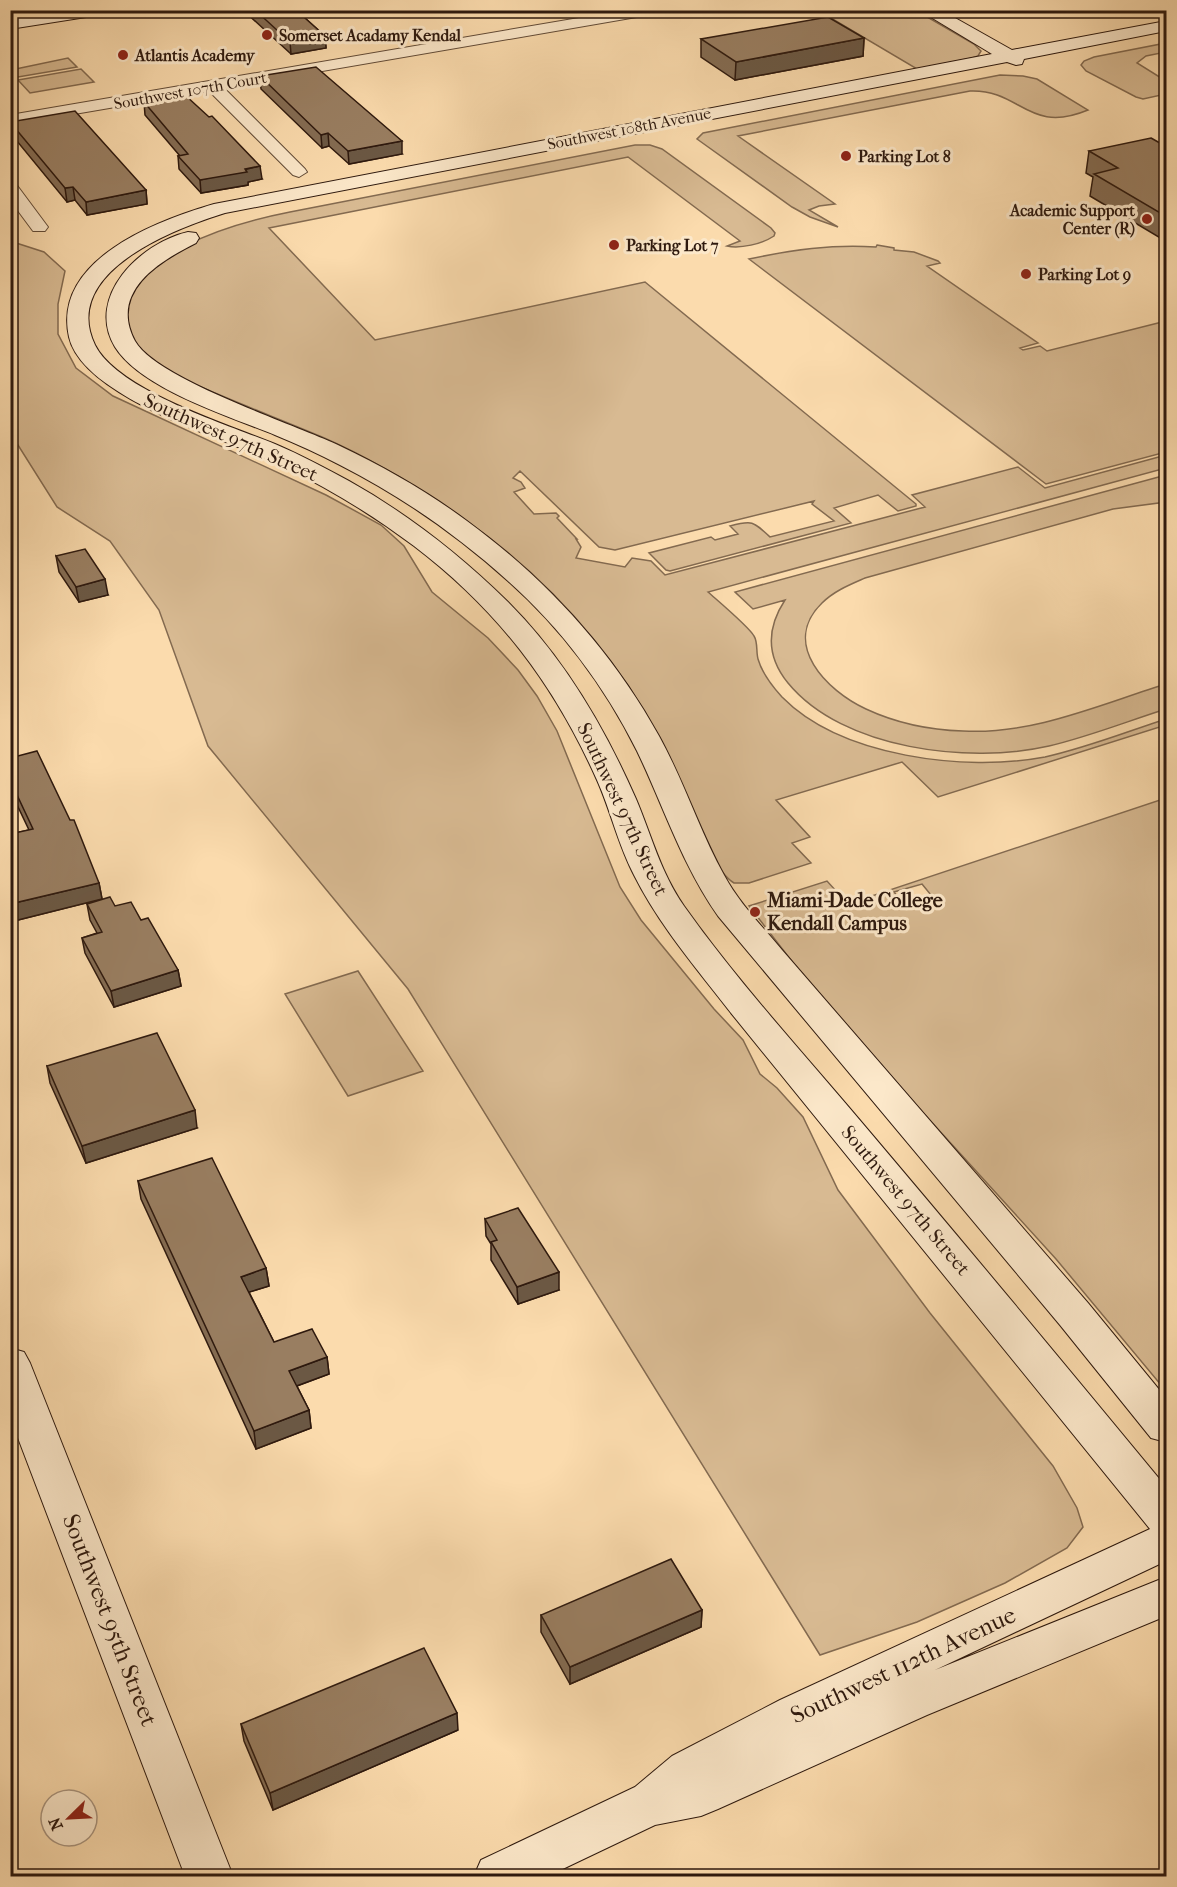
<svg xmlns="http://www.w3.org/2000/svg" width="1177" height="1887" viewBox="0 0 1177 1887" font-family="'IM FELL French Canon',serif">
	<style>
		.green { fill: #d8ba92; stroke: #836a50; stroke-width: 1.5; fill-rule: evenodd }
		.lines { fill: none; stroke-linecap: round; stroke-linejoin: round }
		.street-casing { stroke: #614a36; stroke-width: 2 }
		.secondary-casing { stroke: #2e190e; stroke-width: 2 }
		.street { fill: #fce8ca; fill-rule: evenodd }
		.secondary { fill: #fce8ca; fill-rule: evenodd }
		.wall { fill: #846c53; stroke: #2e190e; stroke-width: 1.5 }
		.shaded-wall { fill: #6b5844; stroke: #2e190e; stroke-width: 1.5 }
		.building { fill: #997e61; stroke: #2e190e; stroke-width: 1.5 }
		.poi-dot { fill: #8f2418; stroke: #fce8ca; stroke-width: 2 }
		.labels { text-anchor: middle; stroke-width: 6; stroke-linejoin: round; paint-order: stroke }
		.far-poi-label { font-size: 16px; font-weight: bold; fill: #2e190e; stroke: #fce8ca; text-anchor: start }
		.far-street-label { font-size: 16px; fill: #2e190e; stroke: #fce8ca }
		.street-label { font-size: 20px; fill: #2e190e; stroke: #fce8ca }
		.poi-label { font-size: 20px; font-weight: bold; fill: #2e190e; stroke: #fce8ca; text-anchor: start }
		.near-street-label { font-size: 24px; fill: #2e190e; stroke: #fce8ca }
	</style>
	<rect width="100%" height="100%" fill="#fbdbad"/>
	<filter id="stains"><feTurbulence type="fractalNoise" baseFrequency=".00333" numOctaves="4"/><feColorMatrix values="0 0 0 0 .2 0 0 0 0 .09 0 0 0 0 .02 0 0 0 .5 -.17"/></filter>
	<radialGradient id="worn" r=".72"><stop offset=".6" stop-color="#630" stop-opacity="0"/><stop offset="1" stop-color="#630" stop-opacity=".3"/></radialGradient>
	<path class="green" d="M819,11h98l57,33 7,7 -3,5 -6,2 -55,11z
		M1166,43v9l-20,4 -9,7 29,18v13l-23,5 -7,-2 -50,-26 -5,-6 3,-4 10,-4z
		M68,58l9,9 -59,10 -7,-7z
		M81,69l13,13 -64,11 -12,-13z
		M1000,75l23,1 14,3 51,31c-60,25 -67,-21 -118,-19l-232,45 97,68 -16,2 -10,4 29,17 -28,-10 -18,-10 -95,-68 6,-6z
		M635,145h15l12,4 109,79 4,5 -1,3c-12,8 -34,13 -47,10l13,-5 -112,-84 -359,71 106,112 270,-58 271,222v2l-18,5 -20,-16 -44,13 17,15 -181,48 -4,-1 -17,-17 62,-16 4,3 23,-6 -8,-8c22,-6 23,-5 40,11l64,-16 -22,-17 2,-3 -199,49 -16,-3 -79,-76 -7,7 8,4 4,6 -11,4 20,22 22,-1 3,3 -2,2 20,21h-1l5,8 -5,11 49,9 7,-9 19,3 14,14 260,-68 -13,-12 106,-28 27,21 121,-33v13l-458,124c10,9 41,35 46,44 4,6 2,16 4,23 4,14 14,27 24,38 59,60 183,75 263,60 41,-9 81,-25 121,-38v6l-228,72 -36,-35 -126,38 34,37 -18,6 19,20 -62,20h-15c-22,-12 -44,-79 -55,-103 -42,-99 -113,-186 -200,-250 -48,-35 -102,-69 -157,-93 -38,-16 -77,-31 -114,-47 -18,-8 -38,-15 -53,-27 -13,-10 -25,-22 -27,-38 -12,-71 111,-103 162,-113z
		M10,241l34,11 21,19 -7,33v30l18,34 37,28 213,99 55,30 23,21 28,46 56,46 30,32 19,26 20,35 63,156 21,33 73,89 29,31 17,34 17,14 26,29 35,73 92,123 123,153 24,42 6,19 -16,21 -62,35 -88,39 -97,33 -412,-666 -200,-243 -49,-136 -49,-69 -53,-34 -46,-73z
		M877,245l17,3v2l20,2 24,9 2,2 -13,3 111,77 -18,5 3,2 17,-4 7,5 119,-30v131l-120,32 -297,-225c43,-9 82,-15 127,-12z
		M1166,475v27l-53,7 -248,69c-16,7 -31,13 -43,25 -42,41 5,88 44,106 30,14 63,21 97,22 70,4 138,-27 203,-47v25c-38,12 -78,28 -117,37 -79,18 -206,4 -261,-63 -22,-27 -22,-54 -3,-83l-32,9 -18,-17z
		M1166,798v593l-110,-132 -170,-187 -92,-108 -45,-58 78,-25 21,23zM922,884l9,11 -28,8 -9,-11z
		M358,971l65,100 -75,25 -63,-102z"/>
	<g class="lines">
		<defs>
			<path id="street" d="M626,10h35l-7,4 -430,74 81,81 2,3 -8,5 -6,-2 -84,-84 -199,34v-10z
				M10,183l6,1 29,39 3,4 -3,4h-12l-23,-31z"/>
			<path id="secondary" d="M62,10h45l-8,5 -89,14v-10z
				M919,10h22l71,40 154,-29v10l-142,28 -2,5 -6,1 -9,-3 -782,151c-51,16 -165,59 -130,132 23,46 134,80 180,99 26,11 50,24 74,37 59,33 110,73 159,121 56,56 96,124 128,197 16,38 24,72 48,107 56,79 123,151 185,225 100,118 199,237 297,356v74l-231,109 231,-93v39l-239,99 -209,94 -17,7 -46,9 -107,51h-74l7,-16 154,-73 37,-31 108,-56 370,-171 -419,-516c-34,-44 -72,-88 -97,-138 -16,-30 -23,-64 -37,-95 -43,-96 -99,-170 -183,-234 -40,-30 -84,-57 -129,-79 -52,-26 -202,-68 -216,-130 -17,-77 87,-116 145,-133l778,-150z
				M188,232l8,1 3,5 -3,5c-38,19 -87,49 -61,98 21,38 161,84 205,105 44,21 88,46 127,75 79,58 145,130 192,215 25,45 40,94 65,139 15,28 38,51 58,75l306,353 78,95v44l-15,-4 -91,-113 -342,-409c-36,-51 -54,-109 -81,-165 -32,-64 -76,-123 -129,-170 -51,-46 -107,-85 -168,-116 -21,-11 -43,-21 -65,-30 -44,-18 -134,-46 -160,-88 -30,-50 25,-104 73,-115z
				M10,1348l14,4 6,11 203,513h-48l-175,-459z"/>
		</defs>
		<use href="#street" class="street-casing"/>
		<use href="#secondary" class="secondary-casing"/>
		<use href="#street" class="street"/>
		<use href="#secondary" class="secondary"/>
	</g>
	<path class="wall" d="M243,10h53l29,26 1,12 -35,6z
		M864,38l-1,18 -128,24 -34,-23v-18z
		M260,76l142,78 -53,10 -20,-18 -7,2 -61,-59z
		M144,102l118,77 -14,3v3l-47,8 -22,-24 -1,-13h2l-35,-41z
		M10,122l136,68 1,14 -60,11 -12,-15 -8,2 -55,-67z
		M1167,147v95l-77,-46 3,-19 -7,-4 3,-22z
		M56,556l52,39 -29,7 -20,-30z
		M10,758l89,125 3,16 -92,23v-88l19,-4 -19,-40z
		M87,904l28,2 26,14 37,50 3,16 -67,21 -29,-54 -3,-15 15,-5 -7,-13z
		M47,1066l150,62 -111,35 -36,-80z
		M138,1181l128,87 3,18 -20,6 25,50 53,15 2,17 -32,12 12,24 2,18 -55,21 -115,-250z
		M485,1219l74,71 -41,14 -27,-44v-16l-5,-8z
		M702,1610l-1,17 -131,57 -29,-52v-17z
		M241,1724l217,6 -185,80 -29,-69z"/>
	<path class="shaded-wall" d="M325,36l1,12 -35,6 -1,-12z
		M864,38l-1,18 -128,24 1,-18z
		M328,133l1,13 -7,2 -1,-13z
		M402,141v13l-53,10 -1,-13z
		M260,166l2,13 -14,3v3l-47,8 -1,-13z
		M73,187l2,13 -8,2 -2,-14z
		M146,190l1,14 -60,11 -1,-13z
		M105,579l3,16 -29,7 -3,-15z
		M99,883l3,16 -92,23v-18z
		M178,970l3,16 -67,21 -3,-16z
		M195,1110l2,18 -111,35 -4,-17z
		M266,1268l3,18 -26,8 -2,-17z
		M559,1272v18l-41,14 -1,-17z
		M327,1357l2,17 -38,14 -2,-17z
		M309,1410l2,18 -55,21 -2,-18z
		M702,1610l-1,17 -131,57v-17z
		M457,1713l1,17 -185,80 -3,-17z"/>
	<path class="building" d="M255,10h41l29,26 -35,6z
		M828,17l36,21 -128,24 -35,-23z
		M316,67l86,74 -54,10 -20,-18 -7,2 -61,-59z
		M185,95l24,22 3,-1 48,50 -15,3 2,3 -47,8 -22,-24 10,-2 -44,-52z
		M75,111l71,79 -60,12 -13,-15 -8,1 -55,-66z
		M1151,138l16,9v70l-73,-43 24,-6 -29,-17z
		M85,549l20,30 -29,8 -20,-31z
		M37,751l33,69h4l25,63 -89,21v-70l23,-5 -23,-49v-22z
		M110,897l5,9 16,-4 10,18 7,-2 30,52 -67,21 -29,-53 20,-6 -15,-28z
		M157,1033l38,77 -113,36 -35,-80z
		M212,1158l54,110 -25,9 33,65 38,-13 15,28 -38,14 20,39 -55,21 -116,-250z
		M518,1208l41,64 -42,15 -26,-45 6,-2 -12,-21z
		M671,1559l31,51 -132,57 -29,-52z
		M424,1648l33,65 -187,80 -29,-69z"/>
	<g class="poi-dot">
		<circle cx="267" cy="35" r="6"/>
		<circle cx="123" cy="55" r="6"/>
		<circle cx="846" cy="156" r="6"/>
		<circle cx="1147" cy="219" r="6"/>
		<circle cx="614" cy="245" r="6"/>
		<circle cx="1026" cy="274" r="6"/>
		<circle cx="755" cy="912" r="6"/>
	</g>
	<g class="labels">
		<g class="far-poi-label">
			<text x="279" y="41">Somerset Acadamy Kendal</text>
			<text x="135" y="61">Atlantis Academy</text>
			<text x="858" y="162">Parking Lot 8</text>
			<text x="1135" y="216" text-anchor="end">Academic Support<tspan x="1135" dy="18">Center (R)</tspan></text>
			<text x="626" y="251">Parking Lot 7</text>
			<text x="1038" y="280">Parking Lot 9</text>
		</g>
		<g class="far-street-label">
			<text transform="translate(190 90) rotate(-10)" y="6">Southwest 107th Court</text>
			<text transform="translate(629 128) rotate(-11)" y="6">Southwest 108th Avenue</text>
		</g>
		<g class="street-label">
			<text transform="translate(231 437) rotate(24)" y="7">Southwest 97th Street</text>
			<text transform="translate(623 809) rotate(65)" y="7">Southwest 97th Street</text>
			<text transform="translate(906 1200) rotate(50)" y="7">Southwest 97th Street</text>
		</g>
		<g class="poi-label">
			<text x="767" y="907">Miami-Dade College<tspan x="767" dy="23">Kendall Campus</tspan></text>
		</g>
		<g class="near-street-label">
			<text transform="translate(110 1620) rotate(69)" y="8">Southwest 95th Street</text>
			<text transform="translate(903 1665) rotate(-25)" y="8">Southwest 112th Avenue</text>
		</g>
	</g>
	<rect width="1177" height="1887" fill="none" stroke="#fbdbad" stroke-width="36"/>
	<rect x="12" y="12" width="1153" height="1863" fill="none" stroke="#2e190e" stroke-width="3"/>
	<rect x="18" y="18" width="1141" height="1851" fill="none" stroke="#2e190e" stroke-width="1.5"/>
	<g transform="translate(69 1818) rotate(246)"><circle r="28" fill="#fce8ca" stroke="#aa957f" stroke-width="1.5"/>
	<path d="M0-4.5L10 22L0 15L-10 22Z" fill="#8f2418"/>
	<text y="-9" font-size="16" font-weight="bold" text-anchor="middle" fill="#2e190e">N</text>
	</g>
	<rect width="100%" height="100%" filter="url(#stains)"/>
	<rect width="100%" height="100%" fill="url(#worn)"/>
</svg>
